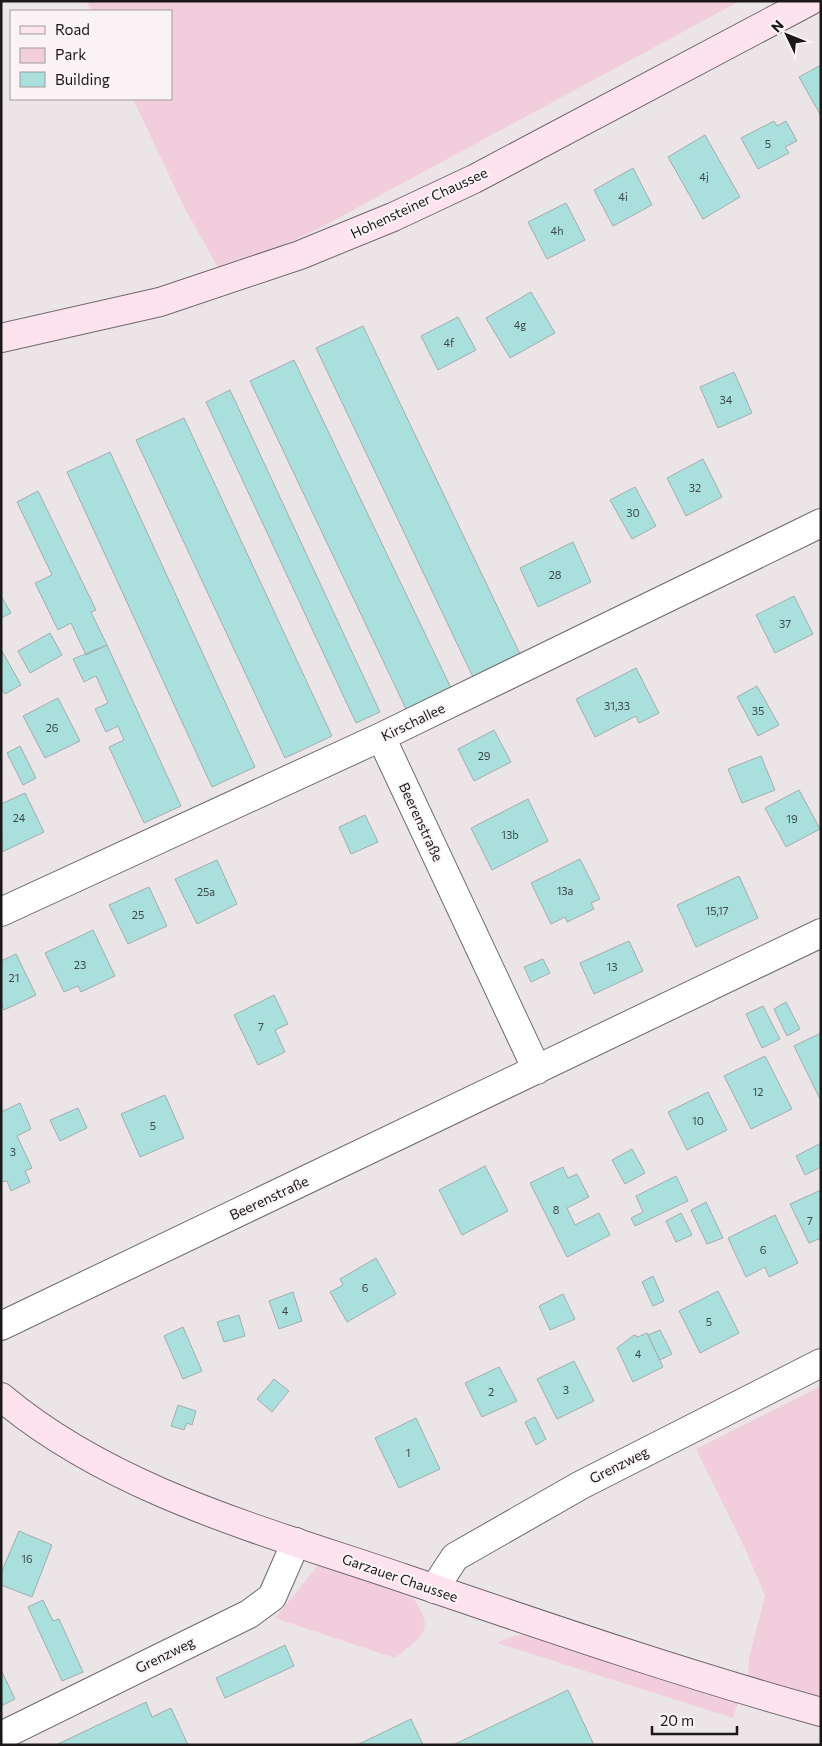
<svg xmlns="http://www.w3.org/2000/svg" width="822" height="1746" viewBox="0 0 822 1746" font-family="Commissioner,sans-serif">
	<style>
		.green { fill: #f2cedc }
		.building { fill: #a9dfdd; stroke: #a5adac }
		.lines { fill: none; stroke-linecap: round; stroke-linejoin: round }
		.minor-casing { stroke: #6f696b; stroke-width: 30 }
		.secondary-casing { stroke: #6f696b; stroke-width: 30 }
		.minor { stroke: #fff; stroke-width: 28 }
		.secondary { stroke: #fee2ee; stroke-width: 28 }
		.labels { text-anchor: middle; stroke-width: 4; stroke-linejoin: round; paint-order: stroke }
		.number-label { font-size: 11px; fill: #3e4a4a }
		.street-label { font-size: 14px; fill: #1b1819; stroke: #faf3f5 }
	</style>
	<rect width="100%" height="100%" fill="#ece5e8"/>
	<path class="green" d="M86,1h654l-424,229 -95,43 -37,-66 -51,-108h38v-88h-80z
		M821,1386v311l-73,-19 1,-20 16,-62 -18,-43 -51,-104z
		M320,1563l93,35c24,33 8,39 -18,60l-120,-40z
		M528,1635l210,67 -5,16 -236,-75 16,-7z"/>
	<path class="building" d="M821,65v51l-22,-39z
		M774,121l3,5 9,-5 11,20 -12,6 4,6 -31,16 -17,-31z
		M705,135l35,62 -37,22 -35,-62z
		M633,168l19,37 -39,21 -19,-36z
		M566,203l19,37 -38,19 -19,-37z
		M531,292l24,41 -45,25 -24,-40z
		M458,317l18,33 -38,20 -17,-34z
		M363,326l157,328 -47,23 -157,-329z
		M294,360l157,328 -45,21 -156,-328z
		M734,372l18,41 -34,15 -18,-41z
		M230,390l150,322 -24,11 -150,-321z
		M184,418l148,318 -47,22 -149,-318z
		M110,452l145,315 -43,20 -145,-315z
		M703,459l19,38 -36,19 -19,-38z
		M635,487l21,39 -24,13 -22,-39z
		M38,491l58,119 -5,2 16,33 -21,10 -15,-32 -13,7 -23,-47 17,-8 -35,-73z
		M573,542l18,40 -53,25 -18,-39z
		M1,596l10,17 -10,5z
		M794,596l19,38 -38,19 -19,-38z
		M50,633l12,22 -32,18 -12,-22z
		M107,645l74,161 -37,17 -35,-76 15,-7 -6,-14 -12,6 -11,-23 13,-6 -12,-27 -12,6 -11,-23z
		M2,651l19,34 -16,9 -4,-6z
		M636,668l23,45 -20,10 -3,-7 -41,21 -19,-38z
		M757,686l22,39 -21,11 -21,-39z
		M58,698l22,43 -35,17 -22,-42z
		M494,730l17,32 -37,19 -16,-32z
		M20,746l16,32 -13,7 -16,-32z
		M761,756l14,34 -33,13 -14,-34z
		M799,790l21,39 -34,18 -21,-39z
		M25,793l19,39 -42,20 -1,-48z
		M528,799l20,42 -56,29 -21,-42z
		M365,815l13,27 -27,12 -12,-27z
		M580,859l20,40 -9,4 3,6 -27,13 -2,-5 -14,7 -20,-41z
		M217,860l20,44 -40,20 -22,-45z
		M739,876l19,42 -62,29 -19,-42z
		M149,887l18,39 -39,18 -19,-39z
		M93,930l22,46 -34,16 -3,-6 -14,6 -19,-39z
		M629,941l14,30 -49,23 -14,-31z
		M16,954l20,41 -32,15 -3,-6v-43z
		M543,959l7,14 -19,9 -7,-15z
		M274,995l14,29 -13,6 10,22 -27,13 -24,-50z
		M786,1002l14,27 -13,7 -13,-27z
		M763,1006l17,33 -18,9 -16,-34z
		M821,1033v66h-1l-26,-53z
		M765,1056l27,53 -41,20 -27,-53z
		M708,1092l19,38 -40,20 -19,-38z
		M165,1095l19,43 -44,19 -19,-43z
		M20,1103l11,26 -14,7 15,32 -7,3 5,11 -19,9 -4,-10 -6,1v-70z
		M78,1108l9,20 -27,13 -10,-21z
		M821,1143v24l-16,8 -9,-19z
		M632,1149l13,24 -20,11 -13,-24z
		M485,1166l23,45 -46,24 -23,-45z
		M563,1167l5,11 9,-4 12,23 -22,11 8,17 24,-12 11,22 -43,22 -37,-74z
		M676,1176l12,25 -53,25 -4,-8 12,-6 -7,-16z
		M821,1190v48l-12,5 -19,-39z
		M706,1202l17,36 -16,6 -16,-34z
		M681,1213l11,22 -16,7 -10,-21z
		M775,1215l23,48 -29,14 -4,-10 -19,10 -18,-39z
		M376,1258l20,36 -49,28 -17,-30 13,-7 -3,-6z
		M653,1276l11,25 -11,5 -11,-24z
		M718,1291l21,42 -39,20 -21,-42z
		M293,1292l9,29 -23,8 -10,-28z
		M563,1294l12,25 -25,11 -11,-24z
		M239,1315l6,21 -21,6 -7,-20z
		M183,1327l19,44 -19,8 -19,-43z
		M660,1330l12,24 -12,6 -12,-25z
		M647,1333l16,34 -30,15 -16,-34 17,-13 4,2z
		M574,1361l20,40 -37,18 -20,-40z
		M499,1367l18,34 -35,16 -17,-34z
		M274,1379l15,12 -17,21 -15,-13z
		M178,1405l18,6 -4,14 -5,-2 -3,7 -13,-4z
		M535,1417l11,22 -10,6 -11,-23z
		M416,1418l24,51 -41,19 -24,-50z
		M19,1531l33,14 -20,52 -31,-12v-12z
		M43,1600l10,21 6,-2 24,53 -21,9 -34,-74z
		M285,1645l9,21 -69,32 -9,-20z
		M2,1672l13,27 -14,7v-33z
		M568,1690l26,55h-141z
		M146,1702l6,15 19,-9 17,37h-132z
		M411,1719l12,26h-66z"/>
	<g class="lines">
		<defs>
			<path id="minor" d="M381,737l156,333
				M1,912l380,-175 440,-214
				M1,1326l820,-393
				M434,1589l21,-32 126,-72 240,-122
				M1,1736l248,-122 23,-17 24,-55"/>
			<path id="secondary" d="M1,338l159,-36 140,-47 93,-38 81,-38 336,-178
				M1,1397c113,95 264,134 402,181 138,47 277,95 418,134"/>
		</defs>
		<use href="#minor" class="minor-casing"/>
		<use href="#secondary" class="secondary-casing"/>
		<use href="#minor" class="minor"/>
		<use href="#secondary" class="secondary"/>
	</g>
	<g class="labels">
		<g class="number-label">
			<text x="768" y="148">5</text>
			<text x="704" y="181">4j</text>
			<text x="623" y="201">4i</text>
			<text x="557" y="235">4h</text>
			<text x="520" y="329">4g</text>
			<text x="449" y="347">4f</text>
			<text x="726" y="404">34</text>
			<text x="695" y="492">32</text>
			<text x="633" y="517">30</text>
			<text x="555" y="579">28</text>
			<text x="785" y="628">37</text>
			<text x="617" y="710">31,33</text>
			<text x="758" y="715">35</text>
			<text x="52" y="732">26</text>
			<text x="484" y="760">29</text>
			<text x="19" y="822">24</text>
			<text x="792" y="823">19</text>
			<text x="510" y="839">13b</text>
			<text x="565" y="895">13a</text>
			<text x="206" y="896">25a</text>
			<text x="717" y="915">15,17</text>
			<text x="138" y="919">25</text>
			<text x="80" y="969">23</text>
			<text x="612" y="971">13</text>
			<text x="14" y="982">21</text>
			<text x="261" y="1031">7</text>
			<text x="758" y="1096">12</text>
			<text x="698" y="1125">10</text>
			<text x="153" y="1130">5</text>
			<text x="13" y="1156">3</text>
			<text x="556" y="1214">8</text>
			<text x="810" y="1225">7</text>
			<text x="763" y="1254">6</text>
			<text x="365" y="1292">6</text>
			<text x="285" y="1315">4</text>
			<text x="709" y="1326">5</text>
			<text x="638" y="1358">4</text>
			<text x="566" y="1394">3</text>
			<text x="491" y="1396">2</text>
			<text x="408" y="1457">1</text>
			<text x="27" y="1563">16</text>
		</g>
		<g class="street-label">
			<text transform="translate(419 203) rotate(-25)" y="5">Hohensteiner Chaussee</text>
			<text transform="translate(413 722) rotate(-26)" y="5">Kirschallee</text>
			<text transform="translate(421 822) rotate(65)" y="5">Beerenstraße</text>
			<text transform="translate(269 1198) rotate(-25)" y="5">Beerenstraße</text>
			<text transform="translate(619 1465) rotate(-27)" y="5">Grenzweg</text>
			<text transform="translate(400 1578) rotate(19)" y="5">Garzauer Chaussee</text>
			<text transform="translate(165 1655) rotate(-26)" y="5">Grenzweg</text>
		</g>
	</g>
	<rect width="822" height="1746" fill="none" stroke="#1b1819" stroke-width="5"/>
	<rect x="10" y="10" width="162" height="90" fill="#faf3f5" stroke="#a19b9d"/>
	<rect x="20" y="26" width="25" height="8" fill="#fee2ee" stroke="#a19b9d"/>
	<text x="55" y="35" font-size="15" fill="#1b1819">Road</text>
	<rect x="20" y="48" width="25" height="15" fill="#f2cedc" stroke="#a19b9d"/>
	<text x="55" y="60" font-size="15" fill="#1b1819">Park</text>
	<rect x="20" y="72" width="25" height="15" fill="#a9dfdd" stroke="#a19b9d"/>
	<text x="55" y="85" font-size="15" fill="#1b1819">Building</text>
	<g transform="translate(787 35) rotate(313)" stroke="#faf3f5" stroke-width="4" paint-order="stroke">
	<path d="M0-4L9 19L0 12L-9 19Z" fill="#1b1819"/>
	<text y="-8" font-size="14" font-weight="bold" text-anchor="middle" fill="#1b1819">N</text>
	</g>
	<path d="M652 1726v8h85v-8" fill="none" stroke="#1b1819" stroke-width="2.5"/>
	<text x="660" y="1726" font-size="15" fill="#1b1819" stroke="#faf3f5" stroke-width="4" paint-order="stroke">20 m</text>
</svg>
